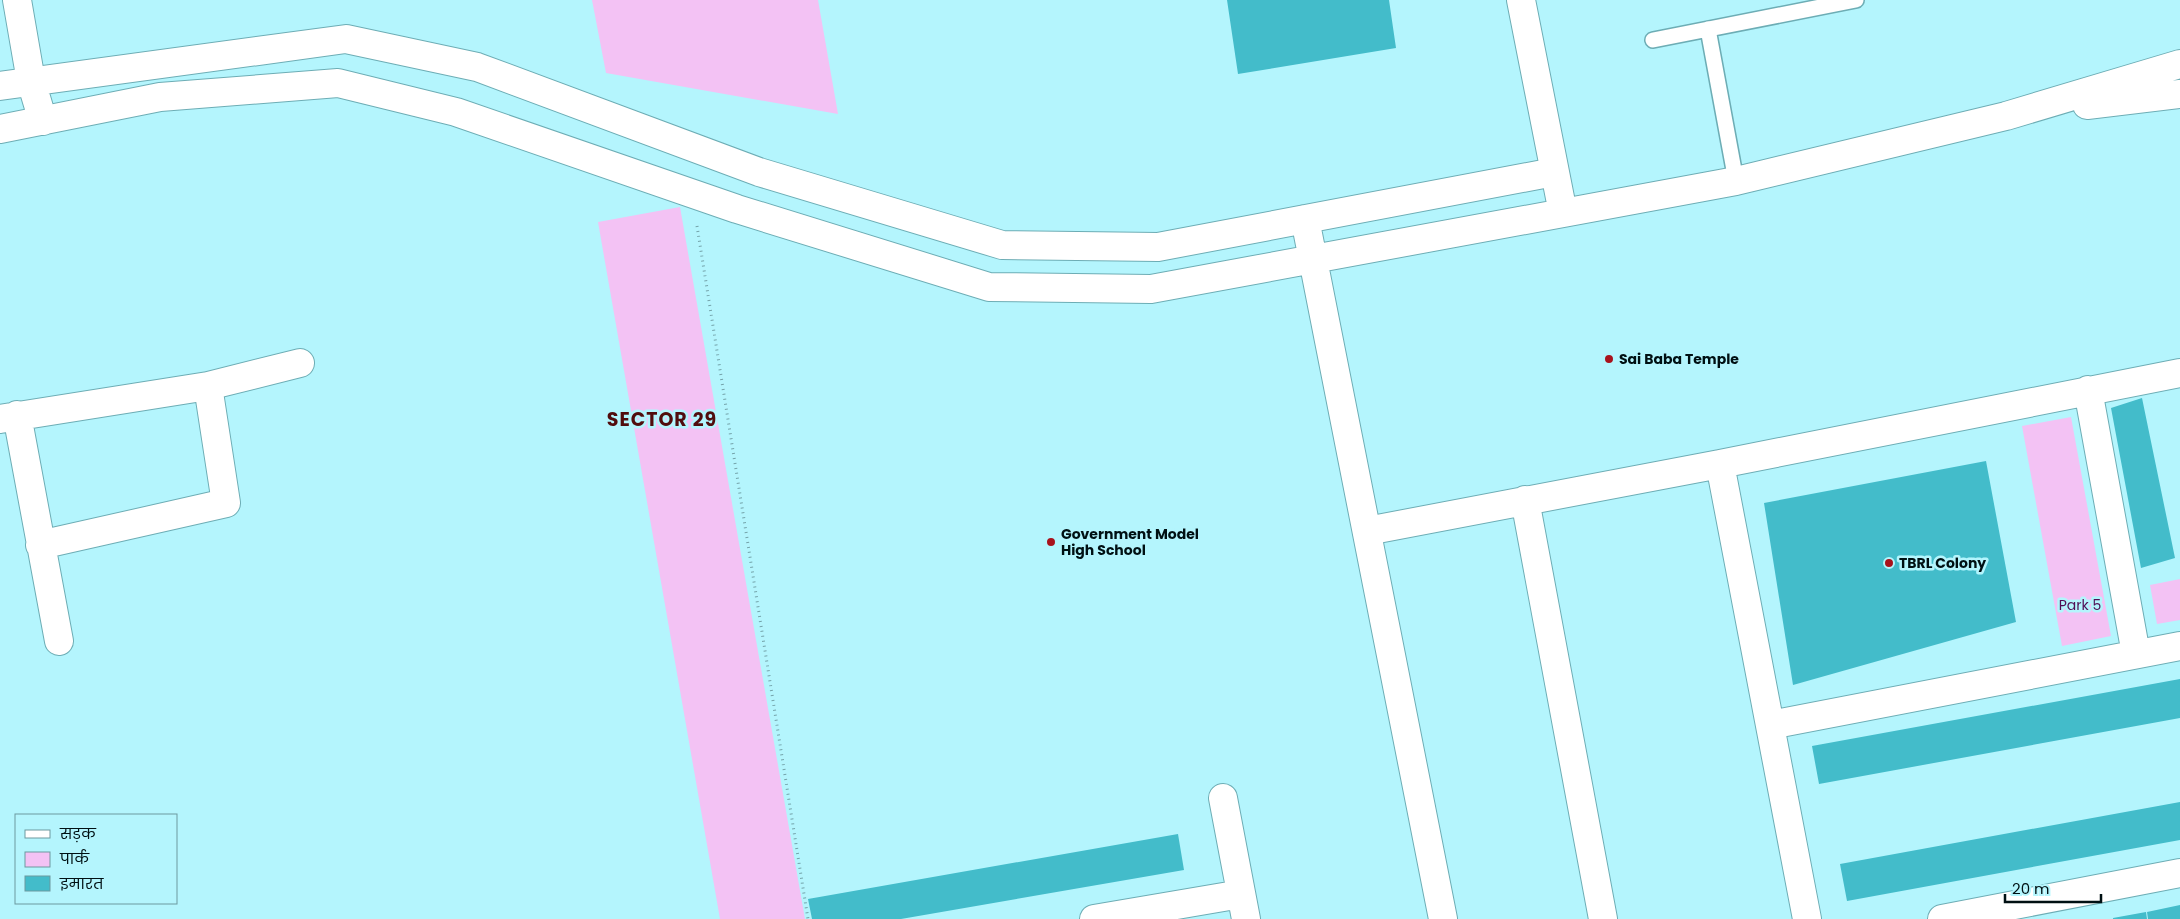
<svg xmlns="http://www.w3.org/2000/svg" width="2180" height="919" viewBox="0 0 2180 919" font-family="Poppins,'Noto Sans Devanagari',sans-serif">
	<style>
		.green { fill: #f3c2f4 }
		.building { fill: #43bcca }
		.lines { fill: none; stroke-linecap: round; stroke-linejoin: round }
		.service-casing { stroke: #6dadb5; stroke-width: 18 }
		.minor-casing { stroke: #6dadb5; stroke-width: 30 }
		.tertiary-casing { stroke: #6dadb5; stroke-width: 30 }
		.path { stroke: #75a4ab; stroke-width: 3; stroke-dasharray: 1 4; stroke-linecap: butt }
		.service { stroke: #fff; stroke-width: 15 }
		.minor { stroke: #fff; stroke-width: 28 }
		.tertiary { stroke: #fff; stroke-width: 28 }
		.poi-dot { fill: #a8121c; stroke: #b4f5fd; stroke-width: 2 }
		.labels { text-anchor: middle; stroke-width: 5; stroke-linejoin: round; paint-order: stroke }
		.poi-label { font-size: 14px; font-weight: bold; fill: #001013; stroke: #b4f5fd; text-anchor: start }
		.park-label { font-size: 14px; fill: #510e55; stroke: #b4f5fd }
		.district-label { font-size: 19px; font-weight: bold; letter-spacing: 1px; fill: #510c0d; stroke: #b4f5fd }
	</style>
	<rect width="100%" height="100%" fill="#b4f5fd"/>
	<path class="green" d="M592,0h226l20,114 -232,-41z
		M680,207l125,712h-85l-122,-697z
		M2071,417l40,219 -49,10 -40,-220z
		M2180,579v41l-23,4 -7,-39z"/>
	<path class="building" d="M1227,0h162l7,48 -158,26z
		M2142,398l33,160 -34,10 -30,-160z
		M1986,461l30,161 -223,63 -29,-182z
		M2180,679v39l-361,66 -7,-38z
		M2180,802v38l-333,61 -7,-37z
		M1178,834l6,36 -283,49h-89l-4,-20z
		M2180,905v14h-32l-1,-7z
		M2146,912l1,7h-34v-1z"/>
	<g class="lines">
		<defs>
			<path id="service" d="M1708,29l28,152
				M1653,40l203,-40"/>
			<path id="minor" d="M2088,390l48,264
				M17,415l42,226
				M0,419l208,-33 92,-23
				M1720,464l87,455
				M1525,500l78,419
				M1367,531l353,-67 460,-91
				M40,545l186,-42 -18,-117
				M1770,725l410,-79
				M1223,798l23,121
				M1094,919l147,-25
				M1942,919l238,-46"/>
			<path id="tertiary" d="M17,0l14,81 12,40
				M1521,0l42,213
				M0,86l346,-47 131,28 282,105 243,73 156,2 396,-75
				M2087,105l93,-11
				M0,129l160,-32 178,-14 118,29 281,97 252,78 162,2 585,-108 270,-65 174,-52
				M1305,219l138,700"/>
		</defs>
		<use href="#service" class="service-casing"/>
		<use href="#minor" class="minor-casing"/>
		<use href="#tertiary" class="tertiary-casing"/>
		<path class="path" d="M697,226l111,693"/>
		<use href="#service" class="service"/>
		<use href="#minor" class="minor"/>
		<use href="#tertiary" class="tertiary"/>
	</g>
	<g class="poi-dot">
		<circle cx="1609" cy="359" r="5"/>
		<circle cx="1051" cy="542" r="5"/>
		<circle cx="1889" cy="563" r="5"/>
	</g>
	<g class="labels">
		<g class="poi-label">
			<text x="1619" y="364">Sai Baba Temple</text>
			<text x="1061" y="539">Government Model<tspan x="1061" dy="16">High School</tspan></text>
			<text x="1899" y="568">TBRL Colony</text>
		</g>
		<g class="park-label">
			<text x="2080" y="610">Park 5</text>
		</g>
		<g class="district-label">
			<text x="662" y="426">SECTOR 29</text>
		</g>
	</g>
	<rect x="15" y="814" width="162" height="90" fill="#b4f5fd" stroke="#6c999f"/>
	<rect x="25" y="830" width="25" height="8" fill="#ffffff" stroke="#6c999f"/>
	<text x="60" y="839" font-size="15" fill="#001013">सड़क</text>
	<rect x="25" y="852" width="25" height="15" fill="#f3c2f4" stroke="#6c999f"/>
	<text x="60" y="864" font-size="15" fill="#001013">पार्क</text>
	<rect x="25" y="876" width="25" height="15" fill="#43bcca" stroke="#6c999f"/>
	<text x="60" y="889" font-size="15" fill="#001013">इमारत</text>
	<path d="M2005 894v8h96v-8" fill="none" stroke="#001013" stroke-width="2.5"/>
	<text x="2012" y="894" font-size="15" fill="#001013" stroke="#b4f5fd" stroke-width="4" paint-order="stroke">20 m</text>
</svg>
